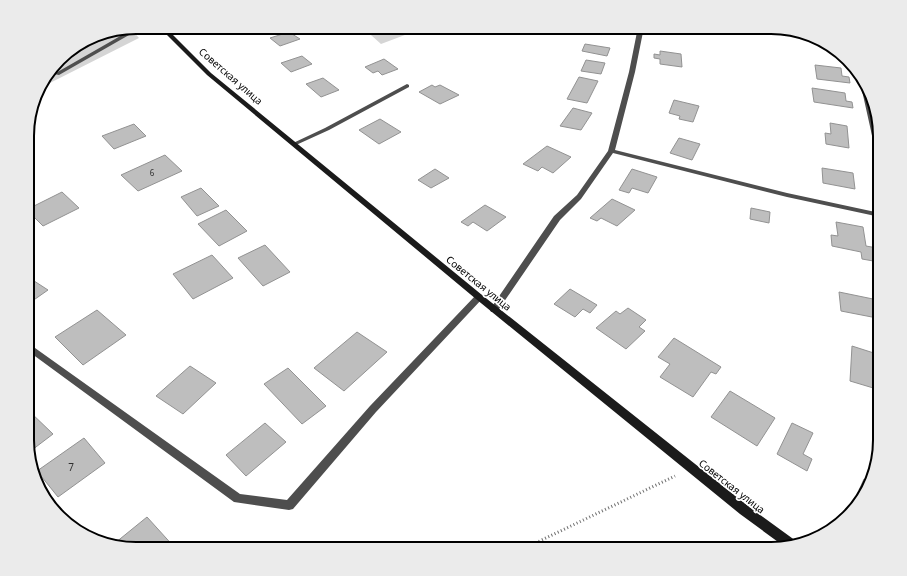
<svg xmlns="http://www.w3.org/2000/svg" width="907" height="576" viewBox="0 0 907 576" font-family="'Noto Sans',sans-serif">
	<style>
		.green { fill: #d5d5d5 }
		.building { fill: #bebebe; stroke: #929292 }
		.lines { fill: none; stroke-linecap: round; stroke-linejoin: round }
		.path { stroke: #707070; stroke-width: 3; stroke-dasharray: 1 2.5; stroke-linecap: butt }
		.lane { fill: #4e4e4e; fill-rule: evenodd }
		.street { fill: #4e4e4e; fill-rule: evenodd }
		.secondary { fill: #1b1b1b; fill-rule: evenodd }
		.labels { text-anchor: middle; stroke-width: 3.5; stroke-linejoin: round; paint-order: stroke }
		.number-label { font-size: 8px; fill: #303030 }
		.street-label { font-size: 10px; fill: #000; stroke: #fff }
		.near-number-label { font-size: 10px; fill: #303030 }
		.rim { fill: none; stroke: #000; stroke-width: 2 }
	</style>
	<rect width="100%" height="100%" fill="#fff"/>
	<path class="green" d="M362,27h64l-45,17z
		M130,28l9,10 -101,51 26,-35 30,-19z"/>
	<path class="building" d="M289,32l11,7 -20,7 -10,-8z
		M585,44l25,4 -3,8 -25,-5z
		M660,51l21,3 1,13 -22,-3v-5l-6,-1v-4l6,1z
		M302,56l10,8 -21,8 -10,-9z
		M384,59l14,10 -16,6 -4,-4 -5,2 -8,-6z
		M586,60l19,3 -4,11 -20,-3z
		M815,65l26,3 1,8 7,1 1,6 -33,-4z
		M579,77l19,4 -11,22 -20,-4z
		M323,78l16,12 -18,7 -15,-13z
		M432,85l3,2 5,-2 19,10 -19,9 -21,-12z
		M812,88l33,5 1,8 6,1 1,6 -39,-6z
		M674,100l25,6 -6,16 -14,-3 1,-3 -11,-3z
		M573,108l19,5 -11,17 -21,-4z
		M380,119l21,13 -22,12 -20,-14z
		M830,123l17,3 2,22 -23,-4 -1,-11 6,1z
		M134,124l12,12 -32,13 -12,-13z
		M679,138l21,6 -8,16 -22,-7z
		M547,146l24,11 -18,16 -11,-6 -4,4 -15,-7z
		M165,155l17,16 -44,20 -17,-16z
		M822,168l31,5 2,16 -32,-6z
		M435,169l14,9 -18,10 -13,-8z
		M632,169l25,8 -9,16 -16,-5 -3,5 -10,-3z
		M201,188l18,18 -22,10 -16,-19z
		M62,192l17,16 -36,18 -15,-15v-2z
		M612,199l23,11 -18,16 -16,-8 -4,3 -7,-3z
		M485,205l21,12 -19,14 -14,-9 -5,4 -7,-4z
		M751,208l19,4 -1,11 -19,-4z
		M226,210l21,21 -28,15 -21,-22z
		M836,222l27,5 3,19 11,2 2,14 -17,-3 -1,-7 -29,-6 -1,-11 7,1z
		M265,245l25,27 -27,14 -25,-28z
		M212,255l21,23 -40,21 -20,-25z
		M28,277l20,13 -20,14z
		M570,289l27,16 -7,8 -7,-4 -8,8 -21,-13z
		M839,292l34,7 4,19 -36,-7z
		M628,308l18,12 -7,7 6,4 -19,18 -30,-21 20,-17 4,3z
		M97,310l29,25 -43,30 -28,-28z
		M357,332l30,20 -43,39 -30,-23z
		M674,338l47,29 -5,7 -5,-2 -18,25 -33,-20 10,-13 -12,-7z
		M852,346l28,9v35l-30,-9z
		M190,366l26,17 -33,31 -27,-18z
		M288,368l38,38 -24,18 -38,-40z
		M730,391l45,27 -18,28 -46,-29z
		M28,410l25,24 -25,19z
		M265,423l21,19 -40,34 -20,-21z
		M792,423l21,10 -10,21 9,5 -5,12 -30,-17z
		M84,438l21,25 -47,34 -21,-26z
		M864,479l4,3 -4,11 -5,-3z
		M147,517l29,32h-41l-20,-6z"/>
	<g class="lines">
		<path class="path" d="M523,549l152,-73"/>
		<path class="lane" d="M136,27h7l-84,48 -5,-1z
			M407,84l2,1v2l-80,43 -33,15 -2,1 -3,-2 34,-16z"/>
		<path class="street" d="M638,27h6l-9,45 -20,78 172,43 93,20v4l-93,-20 -174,-44 -32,46 -21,21 -63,92h-6l-1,-2 1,-2 63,-92 23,-21 31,-44 21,-79z
			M860,76l5,5 2,5 13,57v17l-3,-2 -18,-81z
			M479,294l3,1 1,2 -1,2 -106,113 -83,97 -4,1 -55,-8 -206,-151v-8l212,151 47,6 83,-94 106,-111z"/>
		<path class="secondary" d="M159,27h6l46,46 271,222 266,211 48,35 1,2 -12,4 -45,-33 -264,-215 -269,-224z"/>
	</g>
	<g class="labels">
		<g class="number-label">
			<text x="152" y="176">6</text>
		</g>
		<g class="street-label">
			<text transform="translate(231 76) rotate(41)" y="4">Советская улица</text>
			<text transform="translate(479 283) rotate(39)" y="4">Советская улица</text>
			<text transform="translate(732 486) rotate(38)" y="4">Советская улица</text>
		</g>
		<g class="near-number-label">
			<text x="71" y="471">7</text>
		</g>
	</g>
	<path d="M0 0H907V576H0ZM136 34H771A102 102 0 0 1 873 136V440A102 102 0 0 1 771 542H136A102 102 0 0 1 34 440V136A102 102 0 0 1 136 34Z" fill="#ebebeb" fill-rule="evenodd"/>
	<path class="rim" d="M136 34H771A102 102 0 0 1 873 136V440A102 102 0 0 1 771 542H136A102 102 0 0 1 34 440V136A102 102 0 0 1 136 34Z"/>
</svg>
